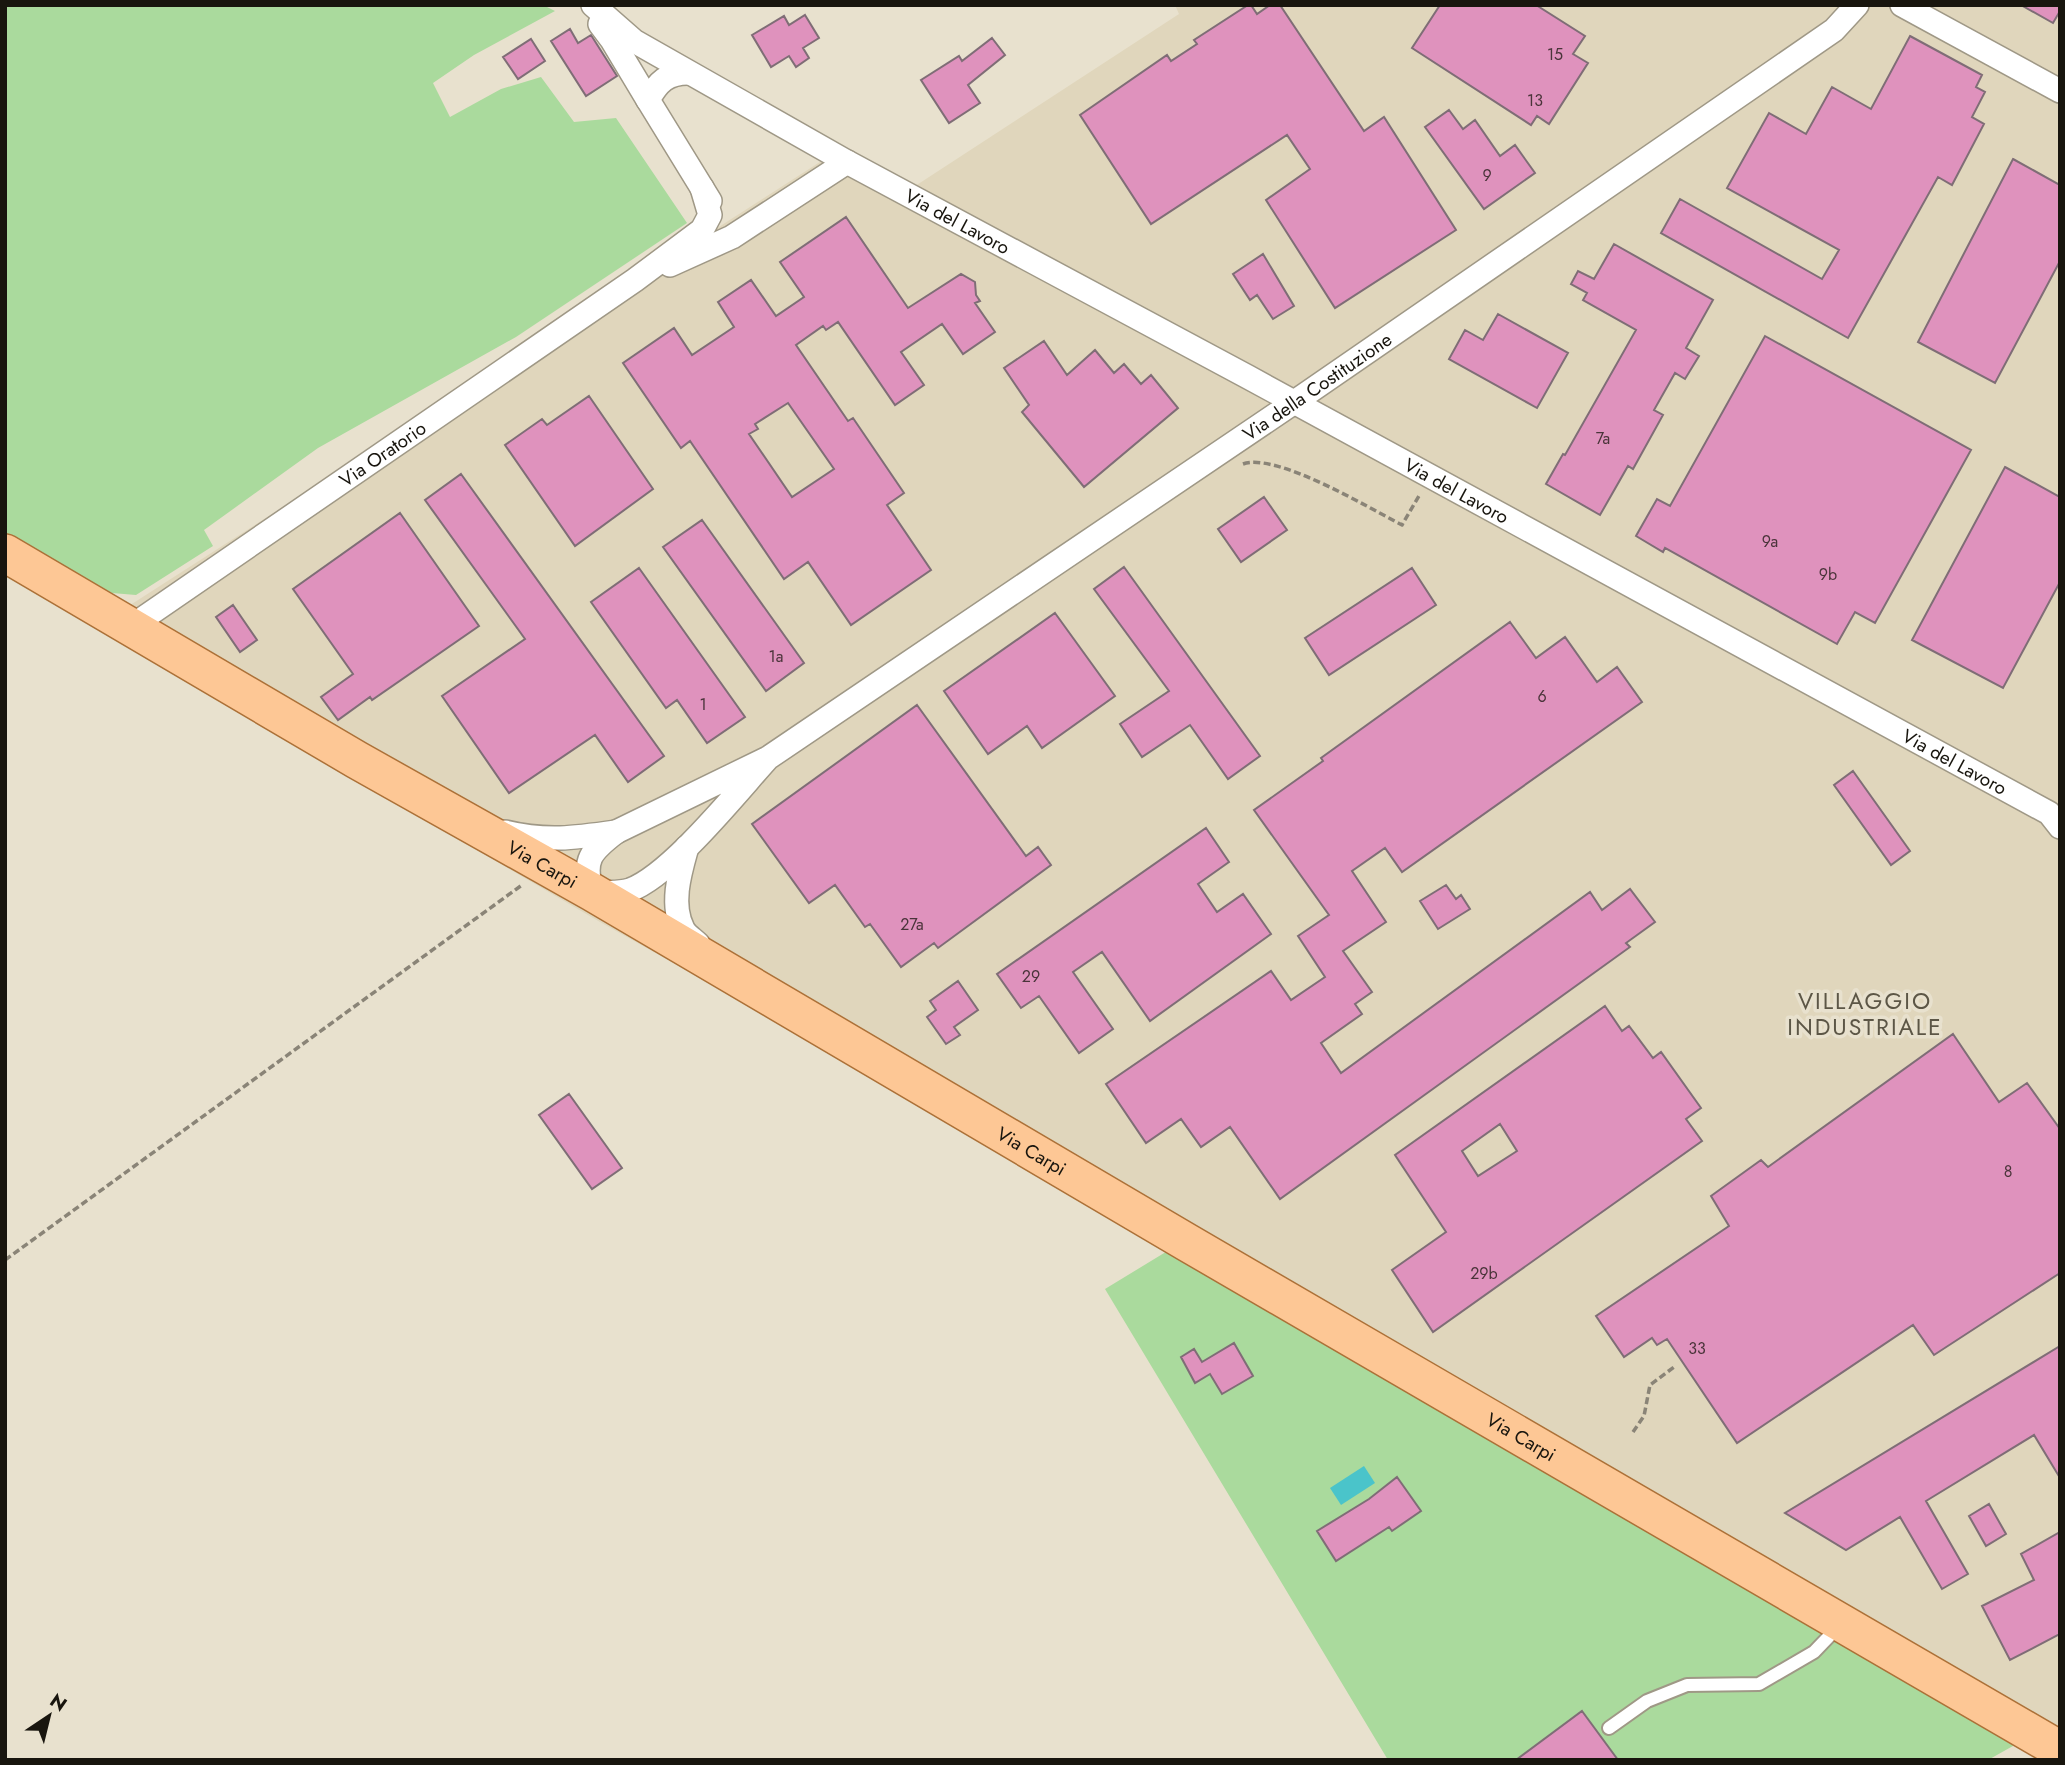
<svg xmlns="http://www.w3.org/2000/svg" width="2065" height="1765" viewBox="0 0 2065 1765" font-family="Jost,sans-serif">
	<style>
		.built { fill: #e0d6bc }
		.green { fill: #aada9d }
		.water { fill: #4ac4ca }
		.building { fill: #df92bd; stroke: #7f6d76; stroke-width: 2; fill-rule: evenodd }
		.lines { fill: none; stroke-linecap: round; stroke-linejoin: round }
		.lane-casing { stroke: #9f9886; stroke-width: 16 }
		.street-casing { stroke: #9f9886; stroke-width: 26 }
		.primary-casing { stroke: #ac7138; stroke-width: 40 }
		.path { stroke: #8a8477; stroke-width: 3.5; stroke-dasharray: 7 3.5; stroke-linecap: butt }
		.lane { stroke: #fff; stroke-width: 12 }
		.street { stroke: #fff; stroke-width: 23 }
		.primary { stroke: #fdc795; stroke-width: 37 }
		.labels { text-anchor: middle; stroke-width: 7; stroke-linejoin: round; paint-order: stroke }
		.number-label { font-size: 16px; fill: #4a343a }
		.street-label { font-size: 19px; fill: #18150e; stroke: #e8e1ce }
		.quarter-label { font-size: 23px; letter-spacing: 2px; fill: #5c5646; stroke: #e8e1ce }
	</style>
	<rect width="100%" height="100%" fill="#e8e1ce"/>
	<path class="built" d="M1175,5h885v1751l-1207,-693 -253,-141 -504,-295 741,-476 69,41 273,-178z"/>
	<path class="green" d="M5,5h538l12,6 -81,44 -41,28 17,34 51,-28 40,-12 33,45 42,-4 71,105 -171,114 -198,111 -114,82 9,16 -77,49 -24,-2 -107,-58z
		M1174,1247l855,490 -41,23h-600l-283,-471z"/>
	<path class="water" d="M1364,1466l11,17 -34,22 -11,-17z"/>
	<path class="building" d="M1248,5h3l6,9 13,-9h10l84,126 20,-14 72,113 -121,78 -69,-108 44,-31 -23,-34 -136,89 -71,-109 87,-60 4,6 26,-17 -3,-4z
		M1440,5h96l49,31 -12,18 15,9 -39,61 -12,-8 -6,9 -119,-77z
		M2021,5h39v6l-7,12z
		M805,15l14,23 -16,10 6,10 -13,9 -7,-11 -18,11 -19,-32 32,-19 5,9z
		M570,29l8,14 13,-8 26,41 -31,20 -35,-55z
		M1910,36l72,39 -6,12 9,5 -13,25 12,7 -32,61 -14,-8 -90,161 -187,-105 19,-34 142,80 17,-29 -112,-62 42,-75 37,21 26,-47 39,22z
		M992,38l13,17 -37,30 12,18 -31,20 -28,-43 38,-24 3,5z
		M531,39l14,22 -27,18 -15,-22z
		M1449,110l14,19 12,-9 25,36 15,-11 20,28 -51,36 -59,-82z
		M2013,159l47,26v76l-65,122 -77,-41z
		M846,217l62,91 53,-34 14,8 1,13 4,6 -5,2 20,29 -32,22 -21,-30 -41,28 23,33 -29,20 -57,-83 -12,8 -3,-4 -27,19 52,76 5,-3 51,75 -17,12 44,65 -80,55 -43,-63 -24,17 -94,-138 -9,7 -58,-85 51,-35 18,27 42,-28 -16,-25 33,-22 25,36 28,-19 -24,-35zM788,403l46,66 -42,28 -43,-63 9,-5 -3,-5z
		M1614,244l99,56 -27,48 13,8 -14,23 -10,-6 -21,37 9,5 -30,54 -5,-3 -28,49 -54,-31 17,-30 2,1 71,-125 -53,-30 4,-7 -16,-9 7,-13 16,8z
		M1263,254l31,52 -21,13 -16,-24 -7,5 -17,-26z
		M1498,314l70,39 -31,55 -88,-49 16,-29 18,10z
		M1765,336l206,114 -96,173 -20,-11 -18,32 -172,-96 -2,4 -27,-16 21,-37 13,7z
		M1044,341l23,34 28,-25 19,23 10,-9 17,20 10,-9 27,33 -94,79 -62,-75 7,-7 -25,-37z
		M589,396l64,93 -78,57 -70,-101 37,-26 5,6z
		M2005,467l55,30v85l-57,106 -91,-48z
		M461,474l203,282 -36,26 -33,-47 -86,58 -67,-97 83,-57 -100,-139z
		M1264,497l23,33 -46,32 -23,-33z
		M400,513l79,113 -107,74 -2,-3 -32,23 -17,-23 32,-23 -60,-85z
		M702,520l102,143 -38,28 -103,-144z
		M1124,567l136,189 -32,23 -38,-54 -48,32 -22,-33 49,-33 -75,-102z
		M639,568l106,149 -38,26 -30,-43 -11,8 -75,-106z
		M1412,568l24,37 -107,70 -24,-37z
		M233,605l24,35 -17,12 -24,-35z
		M1055,613l60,83 -73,52 -15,-22 -39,28 -44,-63z
		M1510,622l26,36 29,-21 32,45 20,-15 25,35 -240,170 -17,-24 -33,23 34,51 -43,29 29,41 -17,12 7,10 -41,29 20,30 249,-181 12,18 28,-21 25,33 -29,21 4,4 -350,252 -50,-72 -29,20 -20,-28 -35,24 -40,-59 165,-113 20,29 34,-23 -27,-41 31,-21 -75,-105 69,-49 -2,-3z
		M917,705l109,151 12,-9 13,18 -113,83 -4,-5 -33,24 -31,-43 -5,3 -30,-42 -26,18 -57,-79z
		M1853,771l57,80 -19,14 -57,-80z
		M1206,828l23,34 -31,22 19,28 26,-18 28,40 -121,87 -48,-69 -29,20 40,57 -34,24 -40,-57 -18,12 -24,-34z
		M1446,885l10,14 5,-4 9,14 -32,20 -18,-28z
		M958,981l20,29 -24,17 6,8 -14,9 -19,-27 9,-7 -6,-9z
		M1605,1006l17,25 7,-5 24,32 8,-6 40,56 -15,11 16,22 -269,191 -41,-62 54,-38 -51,-77zM1500,1124l17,27 -39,25 -16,-25z
		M1953,1034l46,68 28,-19 33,46v144l-126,82 -21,-30 -176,118 -70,-104 -10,6 -5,-7 -28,19 -28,-41 133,-90 -18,-30 50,-36 7,7z
		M569,1094l53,74 -30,21 -53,-74z
		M1234,1343l19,33 -31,18 -12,-20 -15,9 -14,-26 13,-8 8,13z
		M2060,1346v132l-26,-43 -108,66 42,73 -26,15 -42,-72 -54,33 -61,-37z
		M1397,1477l24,34 -29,20 -3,-4 -53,34 -19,-30 52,-32z
		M1989,1504l17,30 -20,12 -17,-30z
		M2060,1532v102l-50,26 -28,-54 52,-26 -13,-26z
		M1582,1711l36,49h-102z"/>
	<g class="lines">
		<defs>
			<path id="lane" d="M1609,1728l38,-27 40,-16 72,-1 55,-32 25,-26"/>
			<g id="street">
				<path id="s1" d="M593,5l41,36 213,121 401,215 801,436 11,14"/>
				<path d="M1902,5l158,86"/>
				<path d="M600,24l12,16 36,60"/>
				<path d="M688,73c-21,0 -30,9 -40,27l62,101"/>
				<path d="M670,265l62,-28 115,-75"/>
				<path id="s2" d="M132,626l503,-346 67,-50 8,-15 -8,-27"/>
				<path id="s3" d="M768,758c-31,34 -97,117 -138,132 -12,4 -25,2 -38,2 -10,-32 -1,-41 24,-60l152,-74 525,-355 541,-373 23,-25"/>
				<path d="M505,832c41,10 69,6 111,0"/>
				<path d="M687,847c-7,25 -17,57 -4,82 3,6 10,10 15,15"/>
			</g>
			<g id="primary">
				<path id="s4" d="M5,553l352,207 235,132 596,351 872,507"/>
			</g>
		</defs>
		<use href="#lane" class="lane-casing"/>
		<use href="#street" class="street-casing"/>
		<use href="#primary" class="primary-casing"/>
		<path class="path" d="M1243,464c33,-12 126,44 159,61l18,-31
			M5,1260l517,-375
			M1633,1432l11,-16 6,-31 24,-18"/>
		<use href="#lane" class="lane"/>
		<use href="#street" class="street"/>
		<use href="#primary" class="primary"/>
	</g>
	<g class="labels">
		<g class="number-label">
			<text x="1555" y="60">15</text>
			<text x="1535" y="106">13</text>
			<text x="1487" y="181">9</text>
			<text x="1603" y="444">7a</text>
			<text x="1770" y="547">9a</text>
			<text x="1828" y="580">9b</text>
			<text x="776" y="662">1a</text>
			<text x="1542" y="702">6</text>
			<text x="703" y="710">1</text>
			<text x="912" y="930">27a</text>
			<text x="1031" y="982">29</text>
			<text x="2008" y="1177">8</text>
			<text x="1484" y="1279">29b</text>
			<text x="1697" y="1354">33</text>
		</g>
		<g class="street-label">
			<text dy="7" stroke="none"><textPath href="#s1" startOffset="425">Via del Lavoro</textPath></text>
			<text dy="7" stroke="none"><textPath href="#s3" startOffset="1134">Via della Costituzione</textPath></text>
			<text dy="7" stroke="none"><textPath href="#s2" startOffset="304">Via Oratorio</textPath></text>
			<text dy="7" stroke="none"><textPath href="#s1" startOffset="992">Via del Lavoro</textPath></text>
			<text dy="7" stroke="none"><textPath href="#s1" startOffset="1559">Via del Lavoro</textPath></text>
			<text dy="7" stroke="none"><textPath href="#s4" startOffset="621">Via Carpi</textPath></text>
			<text dy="7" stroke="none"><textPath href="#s4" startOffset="1188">Via Carpi</textPath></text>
			<text dy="7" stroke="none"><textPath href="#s4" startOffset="1755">Via Carpi</textPath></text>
		</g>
		<g class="quarter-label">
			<text x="1865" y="1009">VILLAGGIO<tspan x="1865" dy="26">INDUSTRIALE</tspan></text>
		</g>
	</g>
	<rect width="2065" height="1765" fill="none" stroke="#18150e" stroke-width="14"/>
	<g transform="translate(49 1716) rotate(35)" stroke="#e8e1ce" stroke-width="5" paint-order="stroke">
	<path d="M0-5L12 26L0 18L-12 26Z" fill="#18150e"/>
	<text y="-10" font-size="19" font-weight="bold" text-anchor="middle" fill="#18150e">N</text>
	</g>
</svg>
